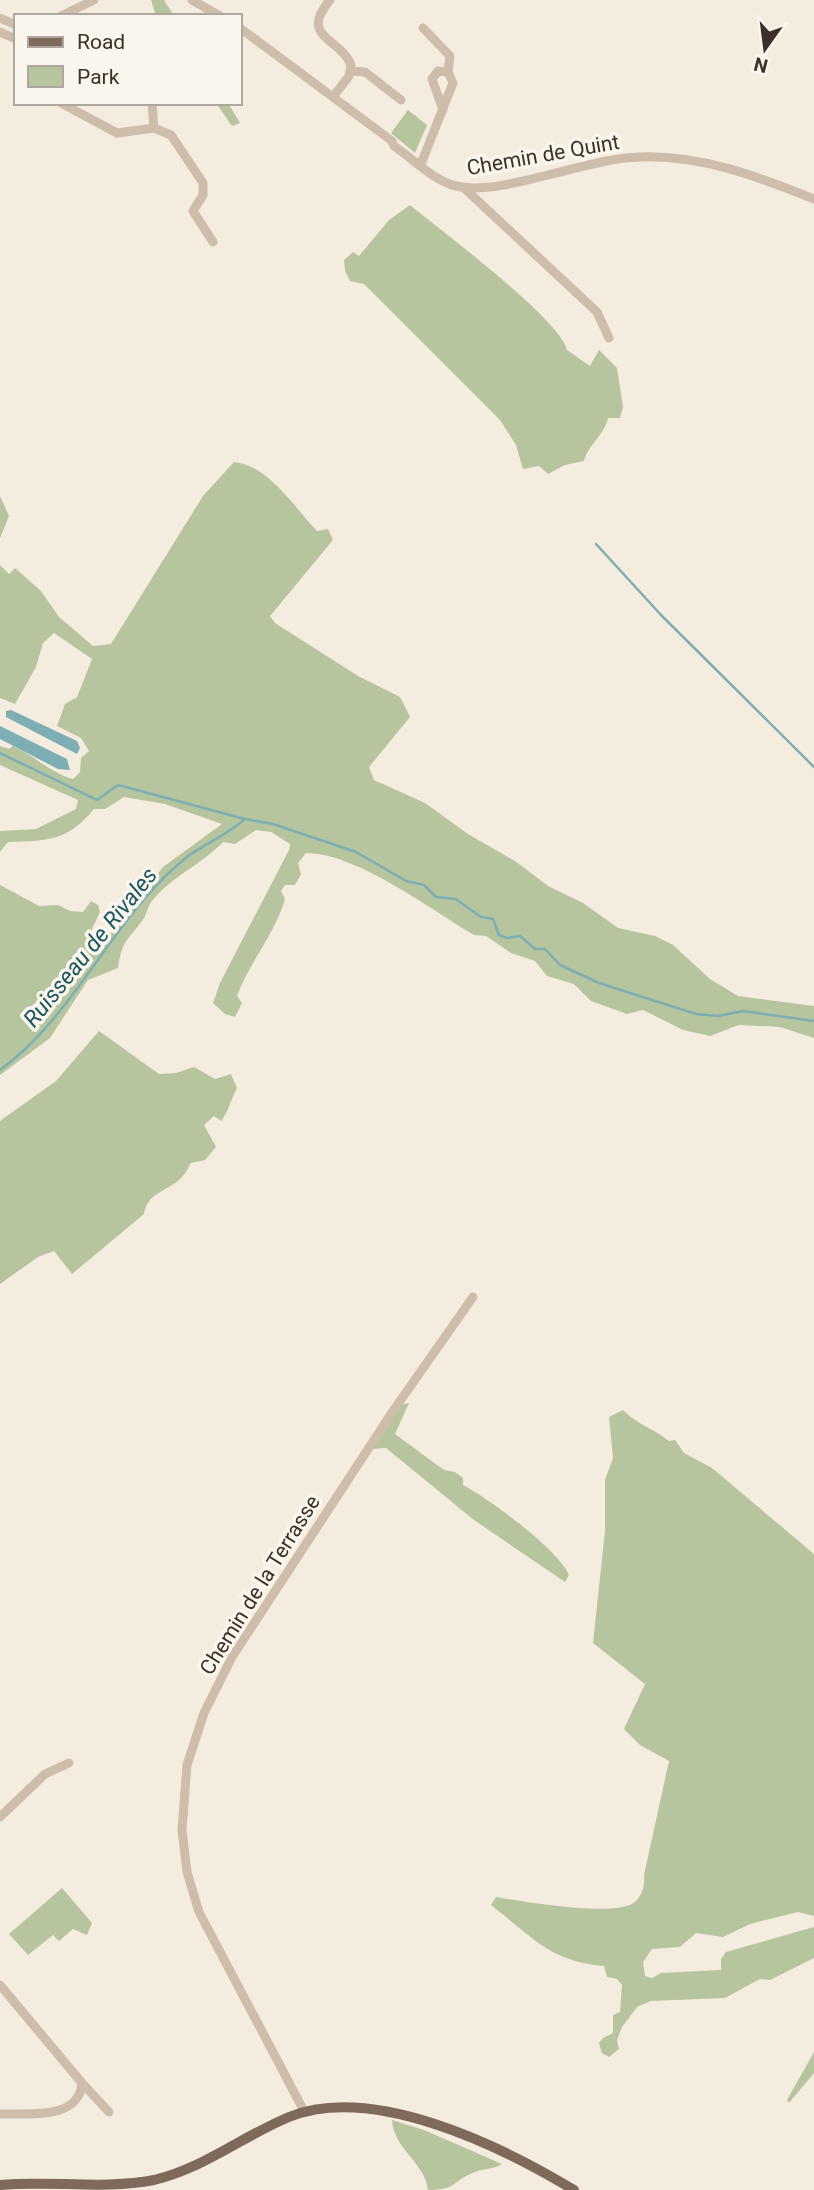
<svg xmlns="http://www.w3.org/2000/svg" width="814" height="2190" viewBox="0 0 814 2190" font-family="Roboto,sans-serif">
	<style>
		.green { fill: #b6c59e }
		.water { fill: #7daeb4 }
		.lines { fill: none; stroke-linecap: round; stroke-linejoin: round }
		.stream { stroke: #7daeb4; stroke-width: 2.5 }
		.minor { stroke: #cebdaa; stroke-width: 9 }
		.major { stroke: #7e695a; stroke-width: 10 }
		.labels { text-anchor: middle; stroke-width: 7; stroke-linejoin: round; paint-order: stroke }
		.street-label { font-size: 21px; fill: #3b312a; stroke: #fbf6ed }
		.water-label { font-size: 23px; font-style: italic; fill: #1c5760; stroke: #fbf6ed }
	</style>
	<rect width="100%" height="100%" fill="#f5ece0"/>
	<path class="green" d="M151,0h13l10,16h-18z
		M216,103h12l12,20 -8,3z
		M408,110l19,15 -12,28 -24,-20z
		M410,205c29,24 150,114 157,145l23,16 9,-16 18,18 6,39 -3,11h-12c-4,18 -19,25 -24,43l-19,4 -17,9 -9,-8 -16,3 -7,-24 -16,-25 -136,-136 -14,-3 -5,-10 -1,-11 9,-8 6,4 30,-36z
		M234,462c34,3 61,46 83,69l11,-2 5,11 -63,76 5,7 83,53 42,21 10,20 -41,50 5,13 51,23 43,31 47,27 33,25 35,17 35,25 37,8 18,9 37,34 28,17 76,10v32l-34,-11 -41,-2 -29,11 -27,-6 -40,-20 -16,4 -36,-13 -17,-17 -27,-8 -12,-15 -24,-8 -25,-17 -12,-1c-44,-26 -118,-82 -168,-82l-8,10 3,11 -6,11h-10l-4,6 4,8c-10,35 -35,62 -48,97l5,7 -7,14 -10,-3 -12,-11 7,-20 69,-133 1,-6 -19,-12 -15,-2 -21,14 -12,-2c-22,23 -51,34 -71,59 -5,6 -5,14 -10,20 -15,20 -20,20 -24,47l-30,12 -38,58 -50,37v-190l39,21 19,-1 12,6 13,1 8,-11 7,4 2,7 -8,17 2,19 4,1 22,-28 4,-12 8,-3 31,-39 59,-43 -57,-20 -41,-7 -19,12h-11c-26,32 -47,32 -86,33l-8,10v-21l36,-2 40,-20 2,-9 -78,-35v-19l9,3 4,-3c22,10 36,26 60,33l7,-7 1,-14 8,-7 -8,-13 -24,-12 8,-22 12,-7 15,-38 -38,-26 -11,10 -7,24 -21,37 -15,-6v-133l9,9 6,-6 26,23 18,26 34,29 18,-2 92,-148z
		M0,496l9,20 -9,22z
		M99,1031l60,43 17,-1 18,-6 21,12 16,-5 6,14c-6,11 -9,25 -16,33l-7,-5 -10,9 12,22 -11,13 -14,3c-3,5 -6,12 -10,15 -12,13 -34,14 -37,36l-72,60 -18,-23 -16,6 -38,27v-163l56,-40z
		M409,1403l-14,31 49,36 11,2 8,6v7c25,13 96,65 106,90l-4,7 -91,-62 -88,-72 -14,1 29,-44z
		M623,1410c13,14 31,19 46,31l6,-1 9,13 28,15 102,86v362l-16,-4 -48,12 -27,13 -27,-4 -16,14 -28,2 -9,13 2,14 7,2 9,-5 60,-3v-11l5,-7 88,-25v31l-44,22 -10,-1 -35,19 -74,3 -14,6 -15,20 -5,13 2,9 -10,8 -7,-4 -3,-10 4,-5 10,-5v-18l7,-3 2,-27 -5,-6 -10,-2 -3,-11c-53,-4 -73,-30 -113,-61l5,-8c29,5 112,19 136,7 10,-6 13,-18 12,-29l25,-114 -29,-16 -16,-16 21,-45 -52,-41 12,-112v-51l8,-22 -4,-41z
		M62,1888l30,35 -5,12 -14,-6 -14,12 -6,-6 -25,20 -19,-21z
		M814,2052v21l-25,30 -2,-3z
		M392,2120l32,10 78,34c-10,6 -17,4 -27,8 -24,9 -17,18 -47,18 -3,-28 -34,-40 -36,-70z"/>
	<path class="water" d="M11,710l66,31 3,7 -3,6 -71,-37v-6z
		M0,726l67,33 3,11 -12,-1 -58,-30z"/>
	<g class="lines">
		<path class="stream" d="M596,544l65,71 153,152
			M0,753l97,47 21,-15 127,34
			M0,1070c61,-44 96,-115 145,-172 12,-14 27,-29 42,-41 19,-14 40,-22 58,-38l28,5 83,28 50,29 18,4 12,12 20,2 25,18 12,2 6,16 8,3 13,-2 15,13h10l15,16 39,18 97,31 22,2 25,-5 71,10"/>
		<path class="minor" d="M192,0l28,16
			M330,0c-32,38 11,38 21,65l-2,11 -16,21
			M61,16l33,-16
			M0,18l16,7
			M240,28l152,113 2,5c18,12 40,35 62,40 44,11 131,-28 183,-29 63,-2 118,19 175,42
			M0,32l16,7
			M351,71l14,1 36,28
			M61,103l56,30 37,-5 17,7 32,48v12l-10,16 20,31
			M152,103l2,25
			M443,110l-11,-31 6,-8 10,1
			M421,164l32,-81 -5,-11 2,-16 -27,-28
			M464,188l133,124 12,26
			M0,1817l45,-43 24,-11
			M0,1985l82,98c-3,38 -55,30 -82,31
			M82,2083l27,29
			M304,2111l-105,-199 -12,-40 -5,-42 5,-65 17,-52 28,-56 161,-246 80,-114"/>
		<path class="major" d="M0,2185c51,-5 103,5 154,-5 50,-12 89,-44 135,-63 84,-34 212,29 285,73"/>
	</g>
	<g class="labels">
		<g class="street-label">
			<text transform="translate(543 155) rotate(-10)" y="7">Chemin de Quint</text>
			<text transform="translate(260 1585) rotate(-58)" y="7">Chemin de la Terrasse</text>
		</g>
		<g class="water-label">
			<text transform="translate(90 947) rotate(-51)" y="8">Ruisseau de Rivales</text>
		</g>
	</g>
	<rect x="14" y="14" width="228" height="91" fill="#fbf6ed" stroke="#aea79f" stroke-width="2"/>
	<rect x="28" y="37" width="35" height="10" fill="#7e695a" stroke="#aea79f" stroke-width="2"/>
	<text x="77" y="49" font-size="21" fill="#3b312a">Road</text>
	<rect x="28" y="66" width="35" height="21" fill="#b6c59e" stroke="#aea79f" stroke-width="2"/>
	<text x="77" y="84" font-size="21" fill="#3b312a">Park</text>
	<g transform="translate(765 49) rotate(194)" stroke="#fbf6ed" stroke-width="5" paint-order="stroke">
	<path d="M0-5L12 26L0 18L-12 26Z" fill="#3b312a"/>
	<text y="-10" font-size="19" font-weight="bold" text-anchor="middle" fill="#3b312a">N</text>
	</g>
</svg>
